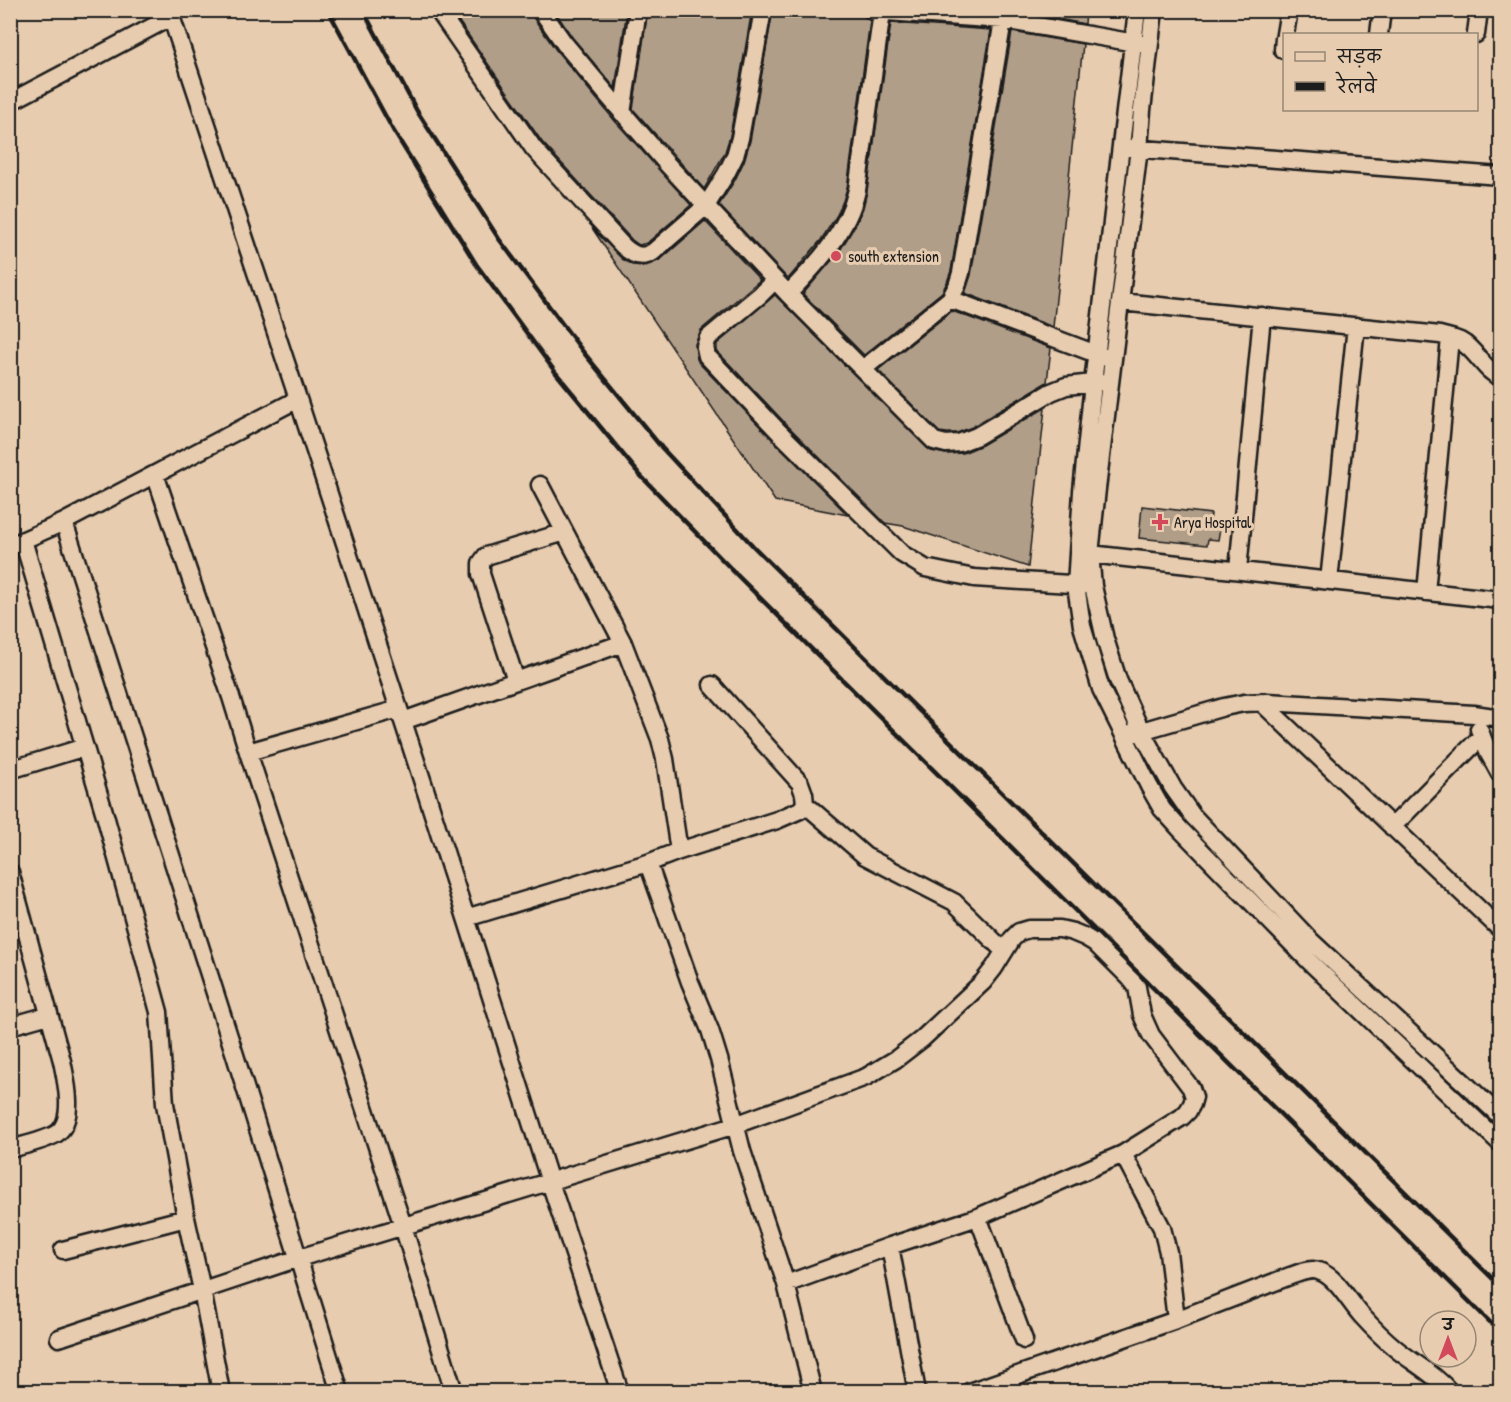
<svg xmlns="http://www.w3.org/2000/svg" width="1511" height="1402" viewBox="0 0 1511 1402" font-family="'Patrick Hand','Playpen Sans Deva',sans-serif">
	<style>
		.building { fill: #b19e89; stroke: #1c1c1c; stroke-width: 1.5 }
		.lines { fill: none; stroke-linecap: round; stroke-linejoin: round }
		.minor-casing { stroke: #1c1c1c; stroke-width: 21 }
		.minor { stroke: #e7ccaf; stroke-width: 16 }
		.rail { stroke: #1c1c1c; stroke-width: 4.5 }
		.poi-dot { fill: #d1495b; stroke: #e7ccaf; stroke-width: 2 }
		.labels { text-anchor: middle; stroke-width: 6; stroke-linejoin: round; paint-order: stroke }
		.poi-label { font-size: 16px; fill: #1c1c1c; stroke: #e7ccaf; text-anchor: start }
	</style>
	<rect width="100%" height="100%" fill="#e7ccaf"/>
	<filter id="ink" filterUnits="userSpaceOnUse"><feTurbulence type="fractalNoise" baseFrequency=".0167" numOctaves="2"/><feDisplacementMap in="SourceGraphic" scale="12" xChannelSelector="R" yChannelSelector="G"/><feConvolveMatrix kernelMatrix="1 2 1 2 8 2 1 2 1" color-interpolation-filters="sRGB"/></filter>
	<g filter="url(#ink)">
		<path class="building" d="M451,10h80l1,6 24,34 59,71 76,84 -44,38 -8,2 -7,-5 -90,-98z
			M554,10h73l-12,78 -43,-51z
			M648,10h104l-22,126 -5,16 -21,37 -71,-80z
			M773,10h90l1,6 6,5 -23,167 -4,13 -6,14 -16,25 -33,39 -69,-74 16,-25 9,-19 6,-20z
			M1010,10h76l-1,14z
			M891,23l100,7 -40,241 -4,11 -5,10 -78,63 -61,-61 36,-42 17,-28 7,-16 4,-17z
			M1012,32l71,12 -30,283 -88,-34 6,-18z
			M705,221l55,59 -59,50 -6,14 2,15 2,4 73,76 76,76 -73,-14 -183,-273 30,31 10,6 13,1 15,-6z
			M775,295l152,153 4,3 15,3 17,-1 19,-8 63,-37 -17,159 -125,-41 -18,-3 -98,-98 -70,-74v-7z
			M952,311l99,37 -4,34 -75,45 -15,6h-10l-8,-1 -61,-62z
			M1142,506l69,8 -2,13 11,1 -2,12 -10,-1 -1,6 -68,-7z"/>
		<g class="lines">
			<defs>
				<path id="minor" d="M169,10l129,389 128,393 124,390 70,210
					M438,10l96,139 88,96c9,9 19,15 31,7l53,-46 20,-32 9,-18 5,-18 23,-128
					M541,10l23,33 46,55 57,66 121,130 146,147 12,3 13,-1 18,-7 74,-44 15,-6 36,-4
					M1137,10l-44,373 -11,108 -6,94 6,41 19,63 48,97 13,23 19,21 130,133 189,180
					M1154,10l-12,100 -3,38 -42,341 -7,65 3,32 12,53 13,41 23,51 32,57 19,27 119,126 189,175
					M873,11l130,9 138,24
					M1285,34l4,-24
					M1379,34l3,-24
					M1476,34l3,-24
					M1283,50l1,-12
					M10,102l161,-85
					M622,113l16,-103
					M1130,148l370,28
					M775,280l-15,15 -52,43 -3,9 2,9 72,76 123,122 23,14 49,10 113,7
					M788,294c29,-30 60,-63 69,-104l25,-178
					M950,299l157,59
					M1121,302l319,33c6,2 14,3 20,6 16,8 23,29 40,36
					M863,369l87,-70 7,-13 4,-13 42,-253
					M155,474l76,223 17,55 155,474 51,166
					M540,485l83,158 37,96 5,20 14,92
					M64,522l170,530 106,340
					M23,540l82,275 54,197 6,92 21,114 16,72 19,102
					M10,546l54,-24 234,-123
					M1090,554l410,46
					M1238,570l24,-254
					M1329,581l27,-255
					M1426,592l24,-254
					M516,681l-35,-107v-11l5,-7 79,-24
					M1261,702l239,227
					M403,721l220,-78
					M1479,729l10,25 11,20
					M1131,734l93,-27 20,-4 23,-1 207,12 26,4
					M248,752l151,-43
					M10,770l75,-23
					M805,804l60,52 89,46 50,49
					M1392,827l90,-91
					M648,863l42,119 20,48 9,29 23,92 44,133 27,108
					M10,872l52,189c4,19 14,60 -6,73 -12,7 -32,11 -46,15
					M466,918l182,-55 31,-12 98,-31 23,-10 5,-6 -1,-10 -4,-11 -88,-98
					M10,1026l39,-11
					M1123,1154l39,74 6,24 8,68
					M978,1217l46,123
					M890,1246l27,146
					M63,1250l123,-32
					M59,1338l240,-80 436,-133 131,-48 30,-18 26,-20 61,-57 11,-14 18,-29 7,-7 10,-3h31l13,3 12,5 10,6 35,35 7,9 5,28 9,20 40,53 3,9 -2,7 -4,7 -6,6 -59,37 -145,63 -88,29 -104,38
					M969,1392l207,-72 114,-44c10,-3 21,-9 31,-4 16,6 29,31 41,44 10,11 21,22 33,32 18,15 40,26 55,44"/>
			</defs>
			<use href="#minor" class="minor-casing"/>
			<use href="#minor" class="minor"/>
			<path class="rail" d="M328,10l65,120 83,134 80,109 84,102 99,102 761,755
				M363,10l54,101 82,128 85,114 78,95 93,100 745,738"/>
		</g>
	</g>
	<g class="poi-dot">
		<circle cx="836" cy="256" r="6"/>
		<path d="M1157 513h6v6h6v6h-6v6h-6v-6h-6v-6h6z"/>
	</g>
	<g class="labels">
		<g class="poi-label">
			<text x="848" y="262">south extension</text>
			<text x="1174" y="528">Arya Hospital</text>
		</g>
	</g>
	<rect width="1511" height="1402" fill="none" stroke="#e7ccaf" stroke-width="36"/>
	<rect x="18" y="18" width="1475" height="1366" fill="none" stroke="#1c1c1c" stroke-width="2" filter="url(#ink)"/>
	<rect x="1283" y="33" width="195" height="78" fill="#e7ccaf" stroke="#968674" stroke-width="1.5"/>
	<rect x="1295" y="52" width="30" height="9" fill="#e7ccaf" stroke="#968674" stroke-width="1.5"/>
	<text x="1337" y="63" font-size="18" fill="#1c1c1c">सड़क</text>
	<rect x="1295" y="82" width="30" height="9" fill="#1c1c1c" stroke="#968674" stroke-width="1.5"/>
	<text x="1337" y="93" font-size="18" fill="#1c1c1c">रेलवे</text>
	<g transform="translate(1448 1339)"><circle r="28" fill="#e7ccaf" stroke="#968674" stroke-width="1.5"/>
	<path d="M0-4.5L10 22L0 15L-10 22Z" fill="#d1495b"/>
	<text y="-9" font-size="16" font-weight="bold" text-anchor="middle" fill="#1c1c1c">उ</text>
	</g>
</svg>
